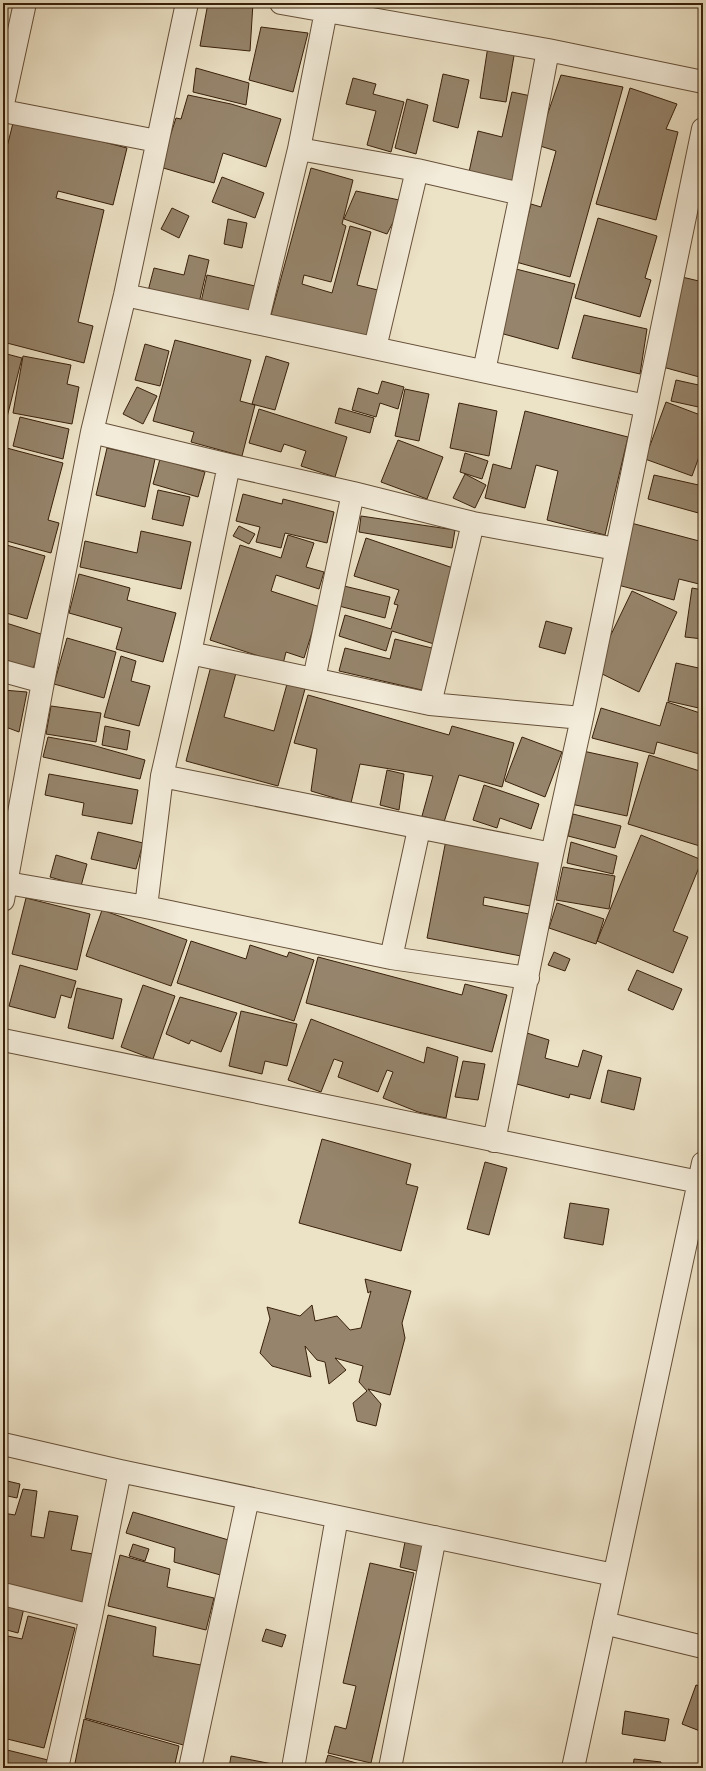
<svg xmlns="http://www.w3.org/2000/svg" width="706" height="1771" viewBox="0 0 706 1771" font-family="'IM FELL DW Pica',serif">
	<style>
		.building { fill: #96856c; stroke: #39200a }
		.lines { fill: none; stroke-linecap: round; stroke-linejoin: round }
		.minor-casing { stroke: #665039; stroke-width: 24 }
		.minor { stroke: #f3ecda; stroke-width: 22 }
	</style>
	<rect width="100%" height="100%" fill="#ece2c6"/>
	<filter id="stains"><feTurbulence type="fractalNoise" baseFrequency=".005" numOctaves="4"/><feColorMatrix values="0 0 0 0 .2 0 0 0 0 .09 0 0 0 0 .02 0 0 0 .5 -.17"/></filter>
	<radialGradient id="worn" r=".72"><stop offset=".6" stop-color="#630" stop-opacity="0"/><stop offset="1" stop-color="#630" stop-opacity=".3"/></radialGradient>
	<path class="building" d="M208,3h45l-3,48 -50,-5z
		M261,27l47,6 -15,59 -44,-12z
		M488,46l27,4 -9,52 -26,-4z
		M196,68l53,15 -3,22 -53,-13z
		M443,74l26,6 -11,48 -25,-7z
		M561,75l62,12 -53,190 -54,-15 15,-58 10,3 15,-56 -19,-6z
		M353,78l23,6 -3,10 31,8 -13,50 -24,-7 9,-34 -30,-7z
		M630,88l47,16 -11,25 12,3 -22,88 -60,-16z
		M512,92l19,4 -19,85 -43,-9 9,-41 24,6z
		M188,95l43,9 50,15 -15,48 -43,-14 -9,30 -54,-16 16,-49 5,1z
		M407,99l21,6 -12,49 -21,-6z
		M14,119l113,29 -14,57 -55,-14 -2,7 48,12 -26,112 15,4 -9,37 -81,-21v-179z
		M311,168l42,12 -11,44 4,2 -15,56 -27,-7 -2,9 30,9 18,-67 21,6 -14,53 25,6 -14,50 -97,-26z
		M222,177l42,16 -9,25 -43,-16z
		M356,191l48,10 -17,33 -43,-15z
		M172,208l17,8 -10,22 -18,-9z
		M598,218l59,18 -12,42 6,2 -11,37 -65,-19z
		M228,219l19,4 -5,25 -18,-4z
		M189,255l20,5 -10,43 -51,-12 6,-23 30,7z
		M516,269l59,15 -17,65 -58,-16z
		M207,275l48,11 -6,26 -48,-10z
		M682,277l21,5v96l-44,-12z
		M584,315l63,14 -7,45 -68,-16z
		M175,340l76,20 -11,41 15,4 -13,51 -51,-14 3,-10 -41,-11z
		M145,344l24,7 -9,35 -25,-6z
		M3,353l19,5 -19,75z
		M23,356l48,9 -4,19 12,3 -7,37 -59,-11z
		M266,356l23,7 -14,47 -23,-6z
		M676,380l27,6v22l-32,-7z
		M382,381l22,6 -6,22 -18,-6 -4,14 -24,-7 6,-22 20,6z
		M137,387l20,9 -14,28 -20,-10z
		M405,389l24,5 -10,47 -24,-5z
		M666,402l37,14v30l-11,30 -47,-17z
		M459,403l38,8 -8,45 -39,-8z
		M339,408l35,10 -4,15 -35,-10z
		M259,409l88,28 -12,40 -34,-11 5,-15 -22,-7 -3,8 -32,-9z
		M525,411l103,26 -23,98 -58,-15 11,-49 -22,-6 -11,43 -40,-10 8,-34 18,5z
		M20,417l49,12 -6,30 -50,-13z
		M398,440l45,17 -16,42 -46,-17z
		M3,447l60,16 -15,57 11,3 -8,30 -48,-13z
		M107,448l48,11 -10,48 -49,-12z
		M465,453l23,8 -6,18 -22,-7z
		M160,459l45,13 -7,25 -45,-13z
		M465,474l21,11 -11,23 -22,-10z
		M654,475l49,11 -1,28 -54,-15z
		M158,490l32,7 -7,29 -31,-7z
		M243,494l39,10 1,-5 51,13 -7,31 -42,-10 -4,15 -25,-6 4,-15 -24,-6z
		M361,516l94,14 -3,18 -93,-16z
		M631,523l72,19v43l-24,-6 -5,21 -56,-15z
		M239,526l16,8 -6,10 -16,-8z
		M141,531l50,11 -10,47 -101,-22 5,-26 52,12z
		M288,535l26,8 -8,24 18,5 -5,17 -43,-14 -5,16 49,16 -16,51 -18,-6 -3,12 -73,-24 30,-95 41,13z
		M366,538l87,30 -10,32 4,2 -13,42 -42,-13 -6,20 -47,-15 6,-21 46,14 7,-24 -4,-1 5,-14 -45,-14z
		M3,544l42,12 -18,63 -24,-7z
		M79,574l51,14 -3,12 49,13 -13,49 -47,-13 6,-21 -53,-15z
		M344,586l46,11 -5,21 -46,-12z
		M692,588l11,2v49l-18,-2z
		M632,591l45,21 -38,80 -45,-22z
		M546,621l26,7 -7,26 -26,-7z
		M3,622l41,13 -11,34 -30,-10z
		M67,638l49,14 -12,46 -50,-14z
		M395,639l41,10 -10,42 -87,-20 6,-23 45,11z
		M121,656l15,5 -5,20 19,5 -11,40 -35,-9z
		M676,663l27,6v40l-35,-8z
		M211,666l25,7 -12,44 50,14 13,-47 18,5 -27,97 -92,-25z
		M3,690l24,2 -8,40 -16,-6z
		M308,695l141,40 3,-9 62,17 -12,44 -43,-12 -15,47 -22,-6 11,-40 -73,-12 -9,39 -40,-12 6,-42 -23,-6z
		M667,702l36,12v41l-46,-13 -3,12 -62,-16 9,-30 59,18z
		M51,706l50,7 -5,29 -50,-8z
		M105,726l25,5 -3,19 -25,-5z
		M48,737l44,8 53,15 -5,19 -97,-22z
		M522,737l40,15 -17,45 -40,-16z
		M583,751l55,12 -11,53 -56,-12z
		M649,755l54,17v75l-75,-23z
		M387,770l17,4 -5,36 -19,-5z
		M49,774l89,16 -6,34 -50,-9 2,-12 -39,-8z
		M484,785l55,19 -8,25 -31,-11 -3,10 -24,-8z
		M573,814l48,12 -6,22 -47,-12z
		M98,832l45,11 -7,26 -45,-10z
		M641,835l61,25 -29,71 15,6 -15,36 -76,-32z
		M446,840l93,19 -9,47 -46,-9 -1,8 46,9 -8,42 -94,-18z
		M571,842l46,14 -4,18 -46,-11z
		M56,855l31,9 -6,22 -31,-9z
		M563,867l52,9 -6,33 -53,-9z
		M26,898l64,16 -13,56 -65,-16z
		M557,903l47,16 -8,25 -47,-16z
		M102,910l85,30 -16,46 -85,-30z
		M191,941l55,18 4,-14 37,12 2,-5 25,8 -20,61 -117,-38z
		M554,952l16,7 -5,12 -17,-6z
		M318,957l144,38 3,-11 42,11 -15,57 -186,-49z
		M20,965l56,16 -5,17 -10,-3 -6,23 -46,-12z
		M637,970l45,19 -9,21 -45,-20z
		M143,985l32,11 -22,63 -32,-12z
		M77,988l45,11 -9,40 -45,-11z
		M180,997l57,16 -16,39 -30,-12 -2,4 -23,-10z
		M241,1011l56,13 -10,42 -22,-5 -3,13 -33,-8z
		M311,1019l113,44 3,-16 31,10 -12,61 -28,-6 -35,-14 10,-26 -6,-2 -9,22 -40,-15 5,-15 -9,-3 -13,33 -33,-12z
		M527,1033l22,7 -4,18 33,9 5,-17 19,6 -12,43 -20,-5 -1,4 -56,-15z
		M463,1061l22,3 -7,36 -23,-3z
		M608,1070l33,8 -7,32 -33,-8z
		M322,1139l89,25 -5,20 12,3 -17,64 -102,-28z
		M485,1162l22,6 -18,67 -22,-6z
		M570,1203l39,6 -6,36 -39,-7z
		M365,1279l46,12 -9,32 3,15 -15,57 -22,-6 13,15 -5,22 -19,-5 -4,-18 14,-12 -8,-9 4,-16 -28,-8 11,12 -17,14 -4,-22 -8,-2 -12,-14 6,31 -39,-11 -12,-13 10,-34 -3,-12 33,9 12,-11 3,16 22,-5 13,14 11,-2 10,-37 -3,2z
		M3,1480l17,4 -3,14 -14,-3z
		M23,1489l14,2 -6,45 13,2 5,-27 29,5 -7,34 22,4 -10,52 -80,-19v-74l12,2z
		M133,1512l99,29 -8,35 -50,-14 1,-14 -49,-15z
		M405,1542l21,4 -5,26 -21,-5z
		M133,1544l16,5 -4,12 -16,-5z
		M120,1555l50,14 -3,18 47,11 -8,32 -98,-24z
		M370,1563l44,10 -43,190 -43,-10 7,-27 11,3 10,-43 -13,-3z
		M3,1603l21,5 -6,25 -15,-4z
		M108,1615l48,12 -3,29 48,9 -14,81 -102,-28z
		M28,1616l47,12 -31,120 -41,-10v-103l19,4z
		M266,1629l20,6 -4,12 -20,-6z
		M696,1685l7,2v36l-3,8 -18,-7z
		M625,1711l44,8 -4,22 -43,-7z
		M84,1719l95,27 -5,22h-100z
		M3,1749l45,11 -2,8h-43z
		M328,1755l46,13h-50z
		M231,1756l47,9 -1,3h-48z
		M634,1759l27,3v6h-28z"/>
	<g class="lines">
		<defs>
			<path id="minor" d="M281,3l267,47 155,32
				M3,104l22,-101
				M3,111l154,30
				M299,149l118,21 104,24
				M125,295l521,111
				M257,323l42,-174 27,-138
				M375,348l42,-178
				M484,371l37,-177 27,-144
				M92,432l137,33 124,28 120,30 143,26
				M190,653l240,51 152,14
				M3,671l40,11
				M314,679l39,-186
				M430,704l43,-181
				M162,776l390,78
				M7,883l139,24 245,51 137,20
				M3,900l40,-218 49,-250 33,-137 62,-292
				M146,907l16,-131 28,-123 39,-188
				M391,958l28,-129
				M3,1040l696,142
				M494,1141l58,-287 30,-136 121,-589
				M3,1444l117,27 494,104
				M3,1594l88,22
				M604,1623l99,24
				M57,1768l34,-152 29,-145
				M190,1768l58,-270
				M293,1768l44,-251
				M390,1768l45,-231
				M573,1768l130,-605"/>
		</defs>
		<use href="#minor" class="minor-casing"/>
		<use href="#minor" class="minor"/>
	</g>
	<rect width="706" height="1771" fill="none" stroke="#ece2c6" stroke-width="16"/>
	<rect x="4" y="4" width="698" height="1763" fill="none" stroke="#39200a" stroke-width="2"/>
	<rect x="8" y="8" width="690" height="1755" fill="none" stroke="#39200a"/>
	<rect width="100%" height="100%" filter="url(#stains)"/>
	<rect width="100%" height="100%" fill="url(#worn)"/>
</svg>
